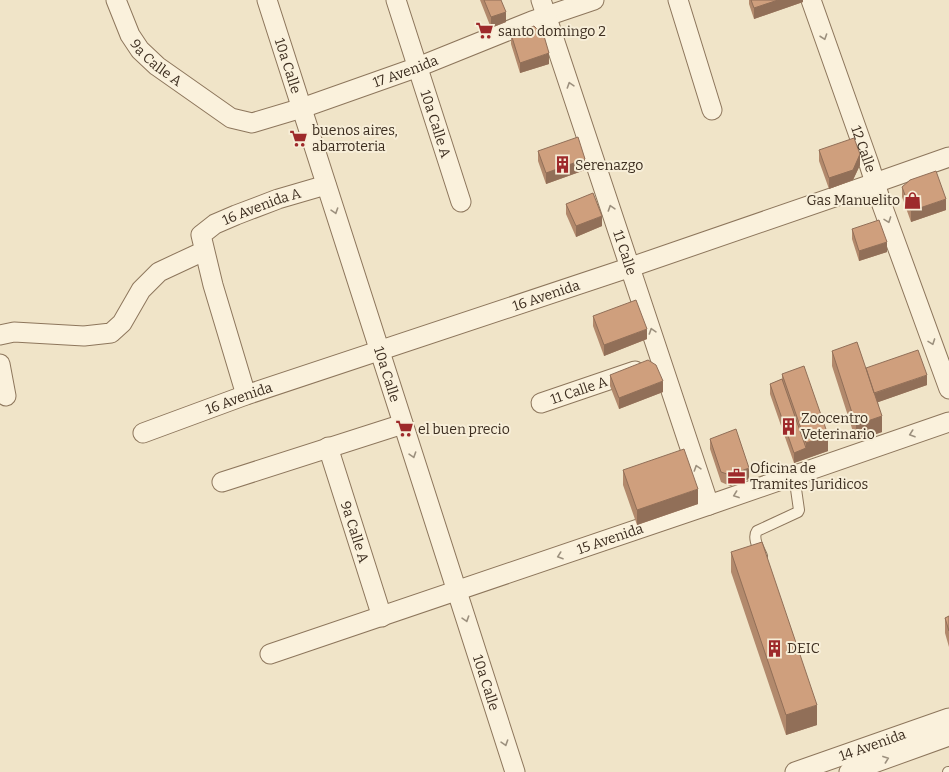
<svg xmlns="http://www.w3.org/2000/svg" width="949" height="772" viewBox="0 0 949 772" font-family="Bitter,serif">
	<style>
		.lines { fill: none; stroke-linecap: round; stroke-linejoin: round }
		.service-casing { stroke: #8d765c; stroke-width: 12 }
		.minor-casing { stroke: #8d765c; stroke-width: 21 }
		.service { stroke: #faf1dc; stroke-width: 10 }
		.minor { stroke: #faf1dc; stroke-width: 19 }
		.wall { fill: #b2896c }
		.shaded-wall { fill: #916f58 }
		.building { fill: #cf9f7d; stroke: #916f58 }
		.oneway { stroke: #9c907e }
		.labels { text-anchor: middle; stroke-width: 4; stroke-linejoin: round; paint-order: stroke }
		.poi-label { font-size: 14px; fill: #3d2e20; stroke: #f7eed8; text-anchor: start }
		.street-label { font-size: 14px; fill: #3d2e20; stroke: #f7eed8 }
	</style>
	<rect width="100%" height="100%" fill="#f0e4c8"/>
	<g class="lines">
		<defs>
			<path id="service" d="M762,556c-3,-7 -10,-18 -5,-25l41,-19 1,-2 -5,-35
				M948,772h1"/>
			<g id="minor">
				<path id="s1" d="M116,0l14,35 10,15 17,16 74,52 21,5 50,-15 116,-41 114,-46 62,-21"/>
				<path id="s2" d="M267,0l248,772"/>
				<path id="s3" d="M396,0l65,202"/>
				<path id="s4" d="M541,0l168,505"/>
				<path d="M678,0l34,110"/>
				<path id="s5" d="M811,0l58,164 13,41 67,184"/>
				<path d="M0,335l14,-3 70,4 27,-3 11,-10 19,-33 18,-18 45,-21"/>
				<path d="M0,364l6,32"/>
				<path id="s6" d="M246,395l-33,-110 -12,-50 14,-11 21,-9 42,-16 48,-14"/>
				<path id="s7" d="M541,403l94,-32"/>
				<path id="s8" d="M143,433l103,-38 385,-128 244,-84 74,-26"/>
				<path id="s9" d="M328,447l54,170"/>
				<path d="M222,482l181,-58"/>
				<path id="s10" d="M270,654l439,-149 240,-83"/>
				<path id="s11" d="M795,772l154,-54"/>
				<path d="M849,772l100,-36"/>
			</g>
		</defs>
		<use href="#service" class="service-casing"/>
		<use href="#minor" class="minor-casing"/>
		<use href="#service" class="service"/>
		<use href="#minor" class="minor"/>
	</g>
	<path class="wall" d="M480,0h21l5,22 -15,6z
		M749,0h54v2l-49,17 -5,-15z
		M511,34l38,30 -29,9 -9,-29z
		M819,150l41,15 -7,15 -24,9 -10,-28z
		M538,151l47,19 -39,14 -8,-23z
		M902,187l44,23 -35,12 -9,-25z
		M566,204l36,22 -26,11 -10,-23z
		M852,229l35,23 -28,9 -7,-22z
		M593,316l54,23 -43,17 -11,-30z
		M832,351l34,17 61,17 -49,17 4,30 -26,9 -24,-75z
		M782,374l46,77 -34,12 -24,-69v-10l12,-5z
		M610,375l53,17 -44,17 -9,-23z
		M710,439l39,40 -19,7 -9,-4 -11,-33z
		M623,470l75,34 -61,21 -14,-40z
		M731,552l86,173 -31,10 -55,-163z
		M949,616v31l-4,-14v-15z"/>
	<path class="shaded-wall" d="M778,0h25v2l-49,17v-11z
		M506,12v10l-15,6v-11z
		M549,53v11l-29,9v-10z
		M860,154v11l-7,15 -24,9v-11z
		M585,159v11l-39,14v-11z
		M946,199v11l-35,12v-11z
		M602,216v10l-26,11v-11z
		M887,242v10l-28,9v-10z
		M647,329v10l-43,17v-11z
		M927,375v10l-54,19v-10z
		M663,381v11l-44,17v-11z
		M882,416v16l-26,9v-16z
		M828,435v16l-34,12v-10l12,-5v-5z
		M749,468v11l-19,7v-11z
		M698,489v15l-61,21v-15z
		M817,705v20l-31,10v-20z"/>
	<path class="building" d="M484,0h17l5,12 -15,5z
		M751,0h27l-24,8z
		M534,26l10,10 5,17 -29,10 -9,-29z
		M578,137l7,22 -39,14 -8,-22z
		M854,138l6,16 -7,16 -24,8 -10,-28z
		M936,171l10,28 -35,12 -9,-24 8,-7z
		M593,193l9,23 -26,10 -10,-22z
		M879,220l8,22 -28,9 -7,-22z
		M636,300l11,29 -43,16 -11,-29z
		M857,342l25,74 -26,9 -24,-74z
		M918,350l9,25 -53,18 -8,-25z
		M648,360l8,5 7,16 -44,17 -9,-23z
		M804,366l24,69 -22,8 -24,-69z
		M782,379l24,69 -12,5 -24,-69z
		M736,429l13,39 -19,7 -9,-3 -11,-33z
		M684,449l14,40 -61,21 -14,-40z
		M762,542l55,163 -31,10 -55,-163z
		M949,616v15l-4,-13z"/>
	<defs><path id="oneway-chevron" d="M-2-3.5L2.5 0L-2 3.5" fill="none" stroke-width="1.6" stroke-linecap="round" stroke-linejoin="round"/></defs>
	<g class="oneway">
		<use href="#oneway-chevron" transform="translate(824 37) rotate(71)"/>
		<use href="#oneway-chevron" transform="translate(570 85) rotate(-108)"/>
		<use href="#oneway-chevron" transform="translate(611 208) rotate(-108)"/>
		<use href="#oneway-chevron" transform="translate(335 211) rotate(72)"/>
		<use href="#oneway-chevron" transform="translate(888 220) rotate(70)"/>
		<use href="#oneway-chevron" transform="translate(652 331) rotate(-108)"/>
		<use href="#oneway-chevron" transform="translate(932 342) rotate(70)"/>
		<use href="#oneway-chevron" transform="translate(912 434) rotate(161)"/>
		<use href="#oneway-chevron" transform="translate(413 455) rotate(72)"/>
		<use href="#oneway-chevron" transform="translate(697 468) rotate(-108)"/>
		<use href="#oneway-chevron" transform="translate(736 495) rotate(160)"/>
		<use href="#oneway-chevron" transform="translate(560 556) rotate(161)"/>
		<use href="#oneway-chevron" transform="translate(466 619) rotate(72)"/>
		<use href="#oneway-chevron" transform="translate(505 743) rotate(72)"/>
		<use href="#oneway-chevron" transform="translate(886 759) rotate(-20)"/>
	</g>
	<defs>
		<symbol id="supermarket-bare" viewBox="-9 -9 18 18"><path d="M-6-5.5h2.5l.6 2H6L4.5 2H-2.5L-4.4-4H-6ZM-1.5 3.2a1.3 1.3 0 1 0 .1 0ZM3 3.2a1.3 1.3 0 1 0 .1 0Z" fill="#9e2a2b" stroke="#f7eed8" stroke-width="2.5" paint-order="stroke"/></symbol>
		<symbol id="building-bare" viewBox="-9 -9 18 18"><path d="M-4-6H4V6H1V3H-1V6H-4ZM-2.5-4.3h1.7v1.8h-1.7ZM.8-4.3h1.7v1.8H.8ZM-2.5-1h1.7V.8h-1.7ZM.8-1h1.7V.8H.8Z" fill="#9e2a2b" stroke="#f7eed8" stroke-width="2.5" paint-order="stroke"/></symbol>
		<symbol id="shop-bare" viewBox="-9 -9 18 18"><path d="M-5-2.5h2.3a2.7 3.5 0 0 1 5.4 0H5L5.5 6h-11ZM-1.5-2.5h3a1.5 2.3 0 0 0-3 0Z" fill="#9e2a2b" stroke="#f7eed8" stroke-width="2.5" paint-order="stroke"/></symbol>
		<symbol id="office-bare" viewBox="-9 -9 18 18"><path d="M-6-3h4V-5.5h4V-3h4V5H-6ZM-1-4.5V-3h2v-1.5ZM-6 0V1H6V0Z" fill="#9e2a2b" stroke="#f7eed8" stroke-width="2.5" paint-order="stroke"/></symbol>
	</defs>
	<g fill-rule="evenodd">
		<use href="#supermarket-bare" x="472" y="18" width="25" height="25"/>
		<use href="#supermarket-bare" x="286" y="126" width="25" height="25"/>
		<use href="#building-bare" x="550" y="152" width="25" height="25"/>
		<use href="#shop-bare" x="900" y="188" width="25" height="25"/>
		<use href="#building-bare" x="776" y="414" width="25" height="25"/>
		<use href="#supermarket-bare" x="392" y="416" width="25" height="25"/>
		<use href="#office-bare" x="724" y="464" width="25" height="25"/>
		<use href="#building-bare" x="762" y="636" width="25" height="25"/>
	</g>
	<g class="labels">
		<g class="poi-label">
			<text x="498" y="36">santo domingo 2</text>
			<text x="312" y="135">buenos aires,<tspan x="312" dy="16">abarroteria</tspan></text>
			<text x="575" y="170">Serenazgo</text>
			<text x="900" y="205" text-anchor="end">Gas Manuelito</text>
			<text x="801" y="423">Zoocentro<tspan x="801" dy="16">Veterinario</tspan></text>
			<text x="418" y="434">el buen precio</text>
			<text x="750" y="473">Oficina de<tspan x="750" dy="16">Tramites Juridicos</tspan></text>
			<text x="787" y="653">DEIC</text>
		</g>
		<g class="street-label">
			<text dy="5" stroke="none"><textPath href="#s1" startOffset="76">9a Calle A</textPath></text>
			<text dy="5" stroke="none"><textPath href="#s2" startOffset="69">10a Calle</textPath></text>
			<text dy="5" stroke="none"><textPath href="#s1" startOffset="353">17 Avenida</textPath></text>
			<text dy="5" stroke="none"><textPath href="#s3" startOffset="130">10a Calle A</textPath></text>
			<text dy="5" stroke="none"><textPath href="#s5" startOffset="158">12 Calle</textPath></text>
			<text dy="5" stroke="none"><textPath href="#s6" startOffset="234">16 Avenida A</textPath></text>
			<text dy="5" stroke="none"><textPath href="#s4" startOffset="266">11 Calle</textPath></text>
			<text dy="5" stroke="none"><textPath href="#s8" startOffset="426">16 Avenida</textPath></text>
			<text dy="5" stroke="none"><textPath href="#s2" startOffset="393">10a Calle</textPath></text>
			<text dy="5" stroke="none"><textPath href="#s7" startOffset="40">11 Calle A</textPath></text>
			<text dy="5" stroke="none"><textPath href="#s8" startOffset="102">16 Avenida</textPath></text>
			<text dy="5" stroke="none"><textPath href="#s9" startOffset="89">9a Calle A</textPath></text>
			<text dy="5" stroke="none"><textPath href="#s10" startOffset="359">15 Avenida</textPath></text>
			<text dy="5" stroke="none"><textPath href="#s2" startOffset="717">10a Calle</textPath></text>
			<text dy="5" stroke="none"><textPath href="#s11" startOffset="82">14 Avenida</textPath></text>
		</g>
	</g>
</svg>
